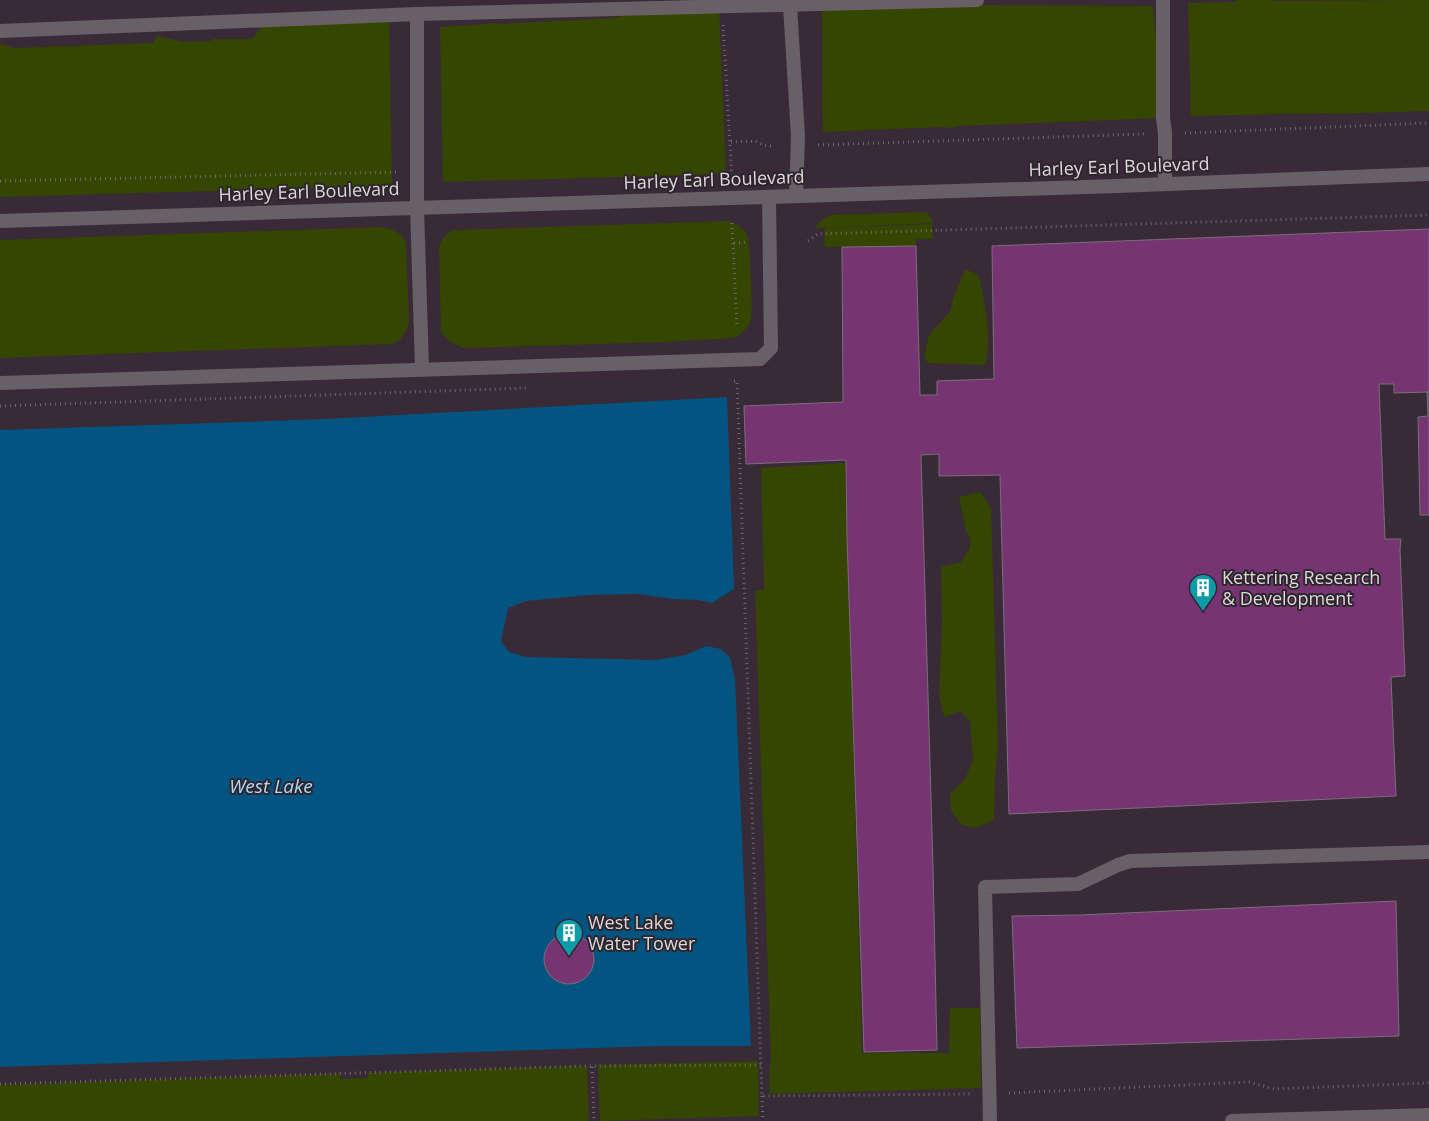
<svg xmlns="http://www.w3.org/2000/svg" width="1429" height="1121" viewBox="0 0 1429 1121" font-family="'Open Sans',sans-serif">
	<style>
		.built { fill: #382b37 }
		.green { fill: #354600 }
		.water { fill: #035480 }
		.building { fill: #763472; stroke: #797078 }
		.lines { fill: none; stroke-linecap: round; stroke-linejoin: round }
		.path { stroke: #6f686e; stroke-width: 3; stroke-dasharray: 1 4; stroke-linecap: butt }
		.service { stroke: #686067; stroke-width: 14 }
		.labels { text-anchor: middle; stroke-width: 4; stroke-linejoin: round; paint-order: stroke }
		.street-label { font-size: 18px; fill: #ddd8dc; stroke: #2e262d }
		.poi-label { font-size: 18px; fill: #ddd8dc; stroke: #2e262d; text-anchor: start }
		.water-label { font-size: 19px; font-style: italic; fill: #aed7f7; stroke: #2e262d }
	</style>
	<rect width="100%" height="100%" fill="#2e262d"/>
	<path class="built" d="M0,0h1429v1121h-1429z"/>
	<path class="green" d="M1239,0h32l3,1 155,-1v111l-97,3v-1l-141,3 -3,-113 46,-1z
		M822,4l331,2 10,112 -206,8 -5,2 -11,-1 -118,5z
		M719,9l7,165 -283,8 -3,-155 47,-3 3,-1 10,1 114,-6 30,-7z
		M270,17h119l3,169 -392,11v-153l14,4 139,-5 4,-7 27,6 27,-1 2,-2h39z
		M926,212l6,7 1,4 -118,5 6,-8 11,-5z
		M728,221c7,3 15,6 19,13 3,5 6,77 4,85 -2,8 -10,16 -17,19l-69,4 -201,6c-10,-4 -18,-7 -23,-17l-2,-84c3,-9 7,-14 16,-17z
		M932,224l1,15h-17v7l-91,1 -1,-8 1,-11z
		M383,227c10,3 18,5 23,15l3,80c-2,10 -7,18 -17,22l-392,14v-118z
		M965,269l14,6c5,26 14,65 6,90l-57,-2 -4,-6 4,-18 4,-8 18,-19 4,-16z
		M845,463l17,590h87l1,-45h30l1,80 -211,6 -1,-21 2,-12 -16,-470 9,-2 -3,-121z
		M980,492l11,16 7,238 -3,31 -1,43 -18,8 -14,-3 -11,-14 -1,-17 15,-15 8,-19 -3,-38 -10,-11 -16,6 -5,-22 3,-73 -1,-55 20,-5 8,-12 2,-10 -5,-9 -7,-34z
		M758,1061l1,55 -159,5 -2,-56z
		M587,1066l2,55h-589v-36l340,-11v5l28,-1v-5z"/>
	<path class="water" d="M727,397l7,192 -22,14 -14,-3 -25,-1 -35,-5 -50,1 -62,6 -18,7 -7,33 8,11 17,5 129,3 31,-5 20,-9 15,3 9,9 5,21 16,367h-93l-658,21v-637l327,-11z"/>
	<path class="building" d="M1429,229v163l-35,1v-9h-15l6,155h16l-1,10 5,127 -14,1 5,119 -387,18 -9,-339 -61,1v-22l-18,1 12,411 4,184 -73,2 -17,-515 -1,-77 -100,4 -2,-58 99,-4 -1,-155 74,-1 4,149h17v-14l57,-2 -2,-133z
		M1427,392h2v123h-9l-2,-98 10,-1z
		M1396,901l3,135 -382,12 -5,-132 68,-1z
		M544 959a25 25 0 1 1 50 0a25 25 0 1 1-50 0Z"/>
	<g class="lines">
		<path class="path" d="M723,25l9,152
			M1185,133l244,-10
			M731,142l24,-1 8,4 9,1
			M818,145l328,-11
			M0,181l398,-9
			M732,223l5,104
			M808,241l10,-7 611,-19
			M734,243l15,-1
			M734,381h3l25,715 208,-2
			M0,406l528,-18
			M592,1067l2,54
			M0,1084l587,-18 174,-1
			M1009,1093l240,-11 25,7 155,-6
			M762,1096l1,25"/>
		<path class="service" d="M1163,0v118l2,15v51
			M790,5l8,131 -2,60
			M417,14v193l5,162
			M0,31l417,-17 560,-14
			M0,221l1117,-35 312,-12
			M0,383l760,-24 11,-11 -2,-151
			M990,1121l-5,-234 93,-3 40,-19 12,-4 299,-9
			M1232,1121l197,-6"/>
	</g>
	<defs>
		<symbol id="building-pin" viewBox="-11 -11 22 30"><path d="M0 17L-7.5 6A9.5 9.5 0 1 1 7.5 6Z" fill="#0f9aa8" stroke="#2e262d"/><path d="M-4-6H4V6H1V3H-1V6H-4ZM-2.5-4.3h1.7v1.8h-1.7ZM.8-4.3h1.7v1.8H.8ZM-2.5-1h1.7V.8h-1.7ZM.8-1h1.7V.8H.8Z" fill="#fff"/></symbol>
	</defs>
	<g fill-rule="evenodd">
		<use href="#building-pin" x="1187" y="572" width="32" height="43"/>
		<use href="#building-pin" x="553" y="917" width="32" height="43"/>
	</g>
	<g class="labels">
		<g class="street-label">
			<text transform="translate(1119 167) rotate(-2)" y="6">Harley Earl Boulevard</text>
			<text transform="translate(714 180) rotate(-2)" y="6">Harley Earl Boulevard</text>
			<text transform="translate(309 192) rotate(-2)" y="6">Harley Earl Boulevard</text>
		</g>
		<g class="poi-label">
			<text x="1222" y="584">Kettering Research<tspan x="1222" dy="21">&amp; Development</tspan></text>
			<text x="588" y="929">West Lake<tspan x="588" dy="21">Water Tower</tspan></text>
		</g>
		<g class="water-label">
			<text x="271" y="793">West Lake</text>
		</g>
	</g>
</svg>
